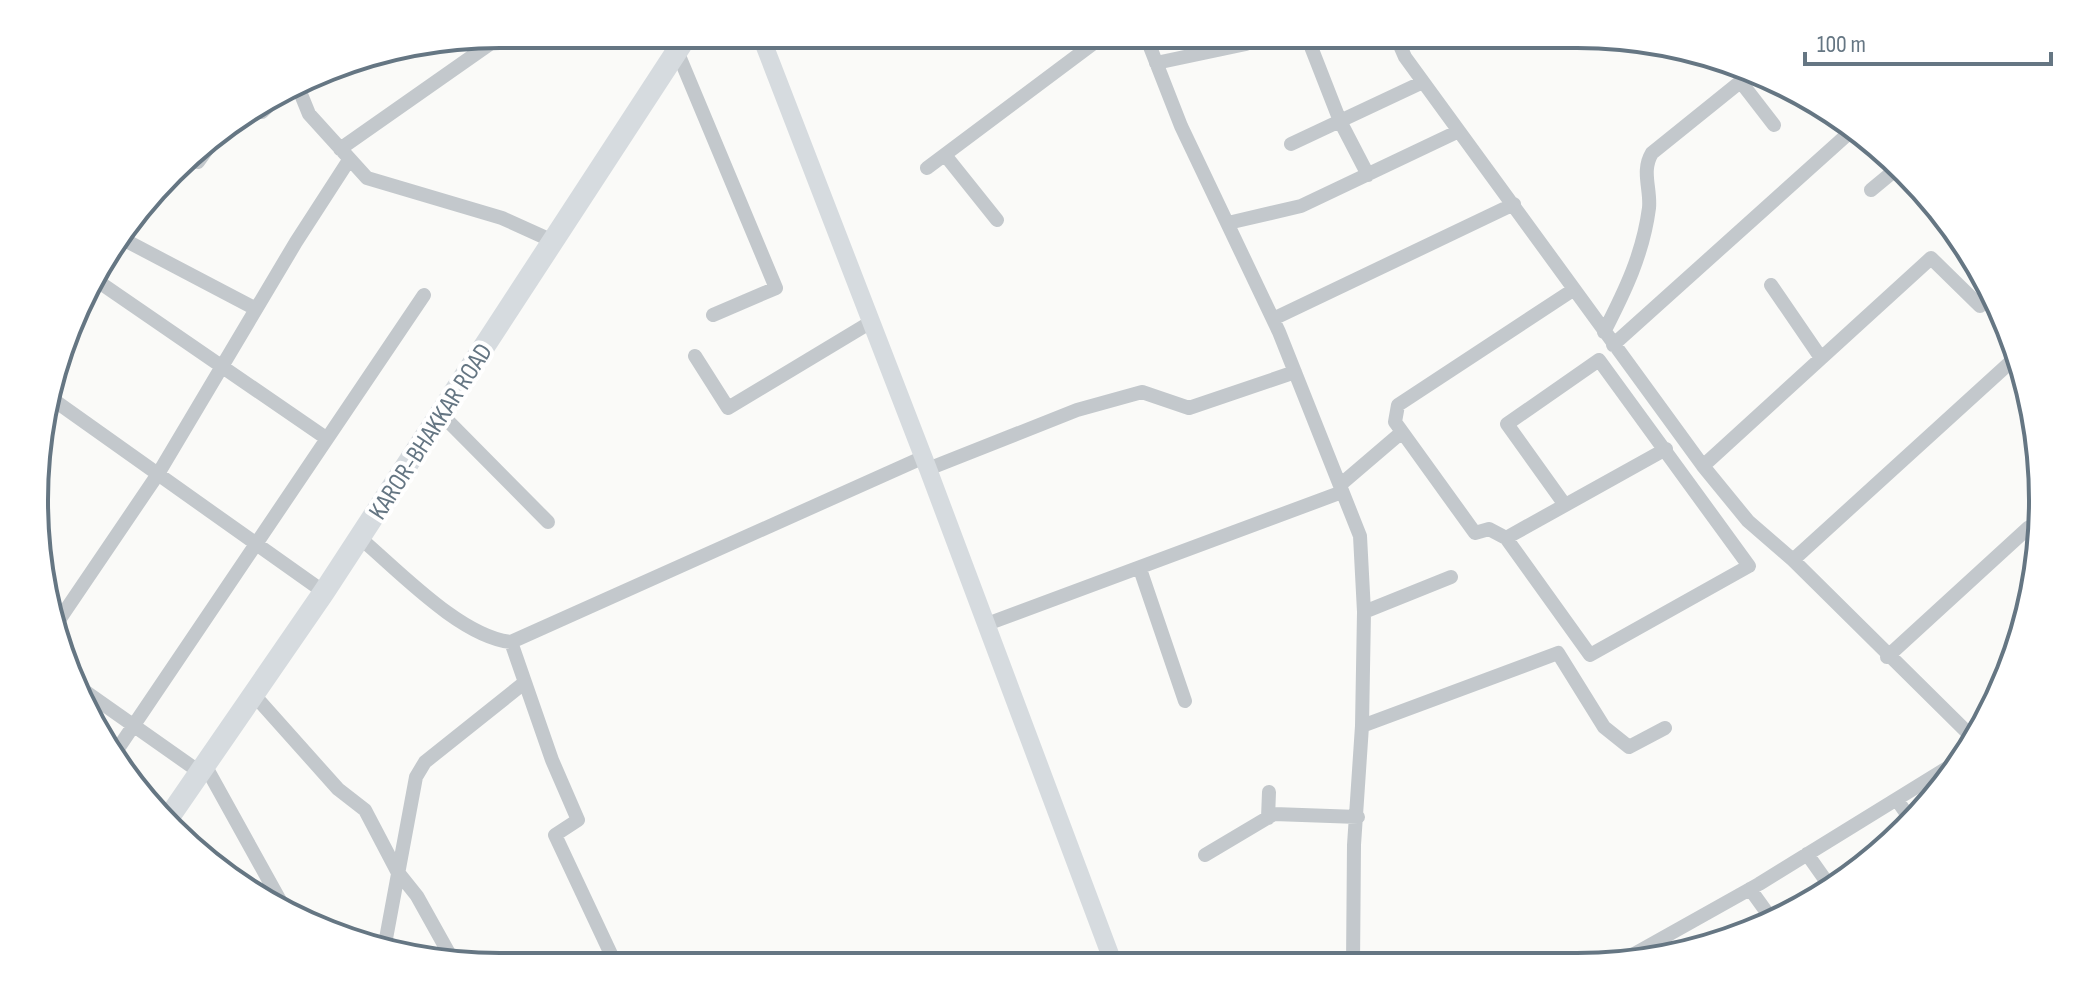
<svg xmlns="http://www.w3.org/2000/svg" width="2077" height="1001" viewBox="0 0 2077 1001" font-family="'Sofia Sans Condensed',sans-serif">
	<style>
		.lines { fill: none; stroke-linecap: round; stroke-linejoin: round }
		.minor { stroke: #c3c8cc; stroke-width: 14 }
		.secondary { stroke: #d6dbdf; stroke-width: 18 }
		.primary { stroke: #d6dbdf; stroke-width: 22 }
		.labels { text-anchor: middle; stroke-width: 8; stroke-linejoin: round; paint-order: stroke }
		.street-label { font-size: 26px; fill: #657683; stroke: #fff }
		.rim { fill: none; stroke: #657683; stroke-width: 4 }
	</style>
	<rect width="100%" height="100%" fill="#fafaf8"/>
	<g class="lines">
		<path class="minor" d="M1145,34l36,92 98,206 81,204 4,76 -2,114 -8,119 -1,119
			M1306,34l34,87 28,54
			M1395,34l10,23 298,409 45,55 45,39 180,178
			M677,51l99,237 -63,27
			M1156,63l90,-19 22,-10
			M1740,81l34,44
			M298,87l11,27 58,64 135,40 53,24
			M256,110l6,2 16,-15
			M1291,144l132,-62
			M340,149l164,-115
			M945,155l52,65
			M198,162l26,-36
			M927,168l179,-134
			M1871,190l29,-24
			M1228,223l73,-17 158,-75
			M117,236l139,73
			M96,280l230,158
			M1771,285l50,73
			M1273,319l241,-115
			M1604,332c21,-41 39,-78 45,-124 2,-19 -8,-37 3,-55l103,-83
			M1613,345l236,-212
			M695,356l33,52 143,-86
			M48,396l276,196
			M441,414l107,108
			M43,416l11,-16
			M1703,466l228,-208 49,48 10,-10
			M928,469l149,-59 65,-18 47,16 106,-36
			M1340,485l62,-53
			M1565,505l-58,-81 92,-64 150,206 -159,89 -84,-117 -17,-9 -14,4 -80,-111 3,-17 175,-115
			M360,538c39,33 101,99 151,104l413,-185
			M1506,538l160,-89
			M1793,560l222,-202
			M1140,569l45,132
			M1364,612l87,-35
			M57,623l101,-149 138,-232 53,-82
			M987,624l355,-132
			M511,642l41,118 26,60 -23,15 62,132
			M1887,657l141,-129 11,-6
			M76,685l125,88
			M254,695l84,94 27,21 32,61 20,25 34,61
			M1362,726l196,-73 46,74 25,20 36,-19
			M115,753l309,-458
			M206,767l77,139
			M1897,800l14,20
			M1268,818l1,-26
			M1807,854l24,34
			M1205,855l69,-41 84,3
			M1750,889l23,32
			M385,944l31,-167 9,-15 99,-79
			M1618,963l141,-79 201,-124
			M1088,965l22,-11"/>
		<path class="secondary" d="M760,34l168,435 186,496"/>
		<path class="primary" d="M165,823l159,-231 364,-558"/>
	</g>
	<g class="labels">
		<g class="street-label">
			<text transform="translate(430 431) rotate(-57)" y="9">KAROR-BHAKKAR ROAD</text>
		</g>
	</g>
	<path d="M0 0H2077V1001H0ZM500 48H1577A452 452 0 0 1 2029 500V501A452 452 0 0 1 1577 953H500A452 452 0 0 1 48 501V500A452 452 0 0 1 500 48Z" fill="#fff" fill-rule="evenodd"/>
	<path class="rim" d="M500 48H1577A452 452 0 0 1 2029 500V501A452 452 0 0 1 1577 953H500A452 452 0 0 1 48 501V500A452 452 0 0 1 500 48Z"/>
	<path d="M1805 52v12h246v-12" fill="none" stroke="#657683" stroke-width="4"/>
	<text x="1817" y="52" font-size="24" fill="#657683" stroke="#ffffff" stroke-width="6" paint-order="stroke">100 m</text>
</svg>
